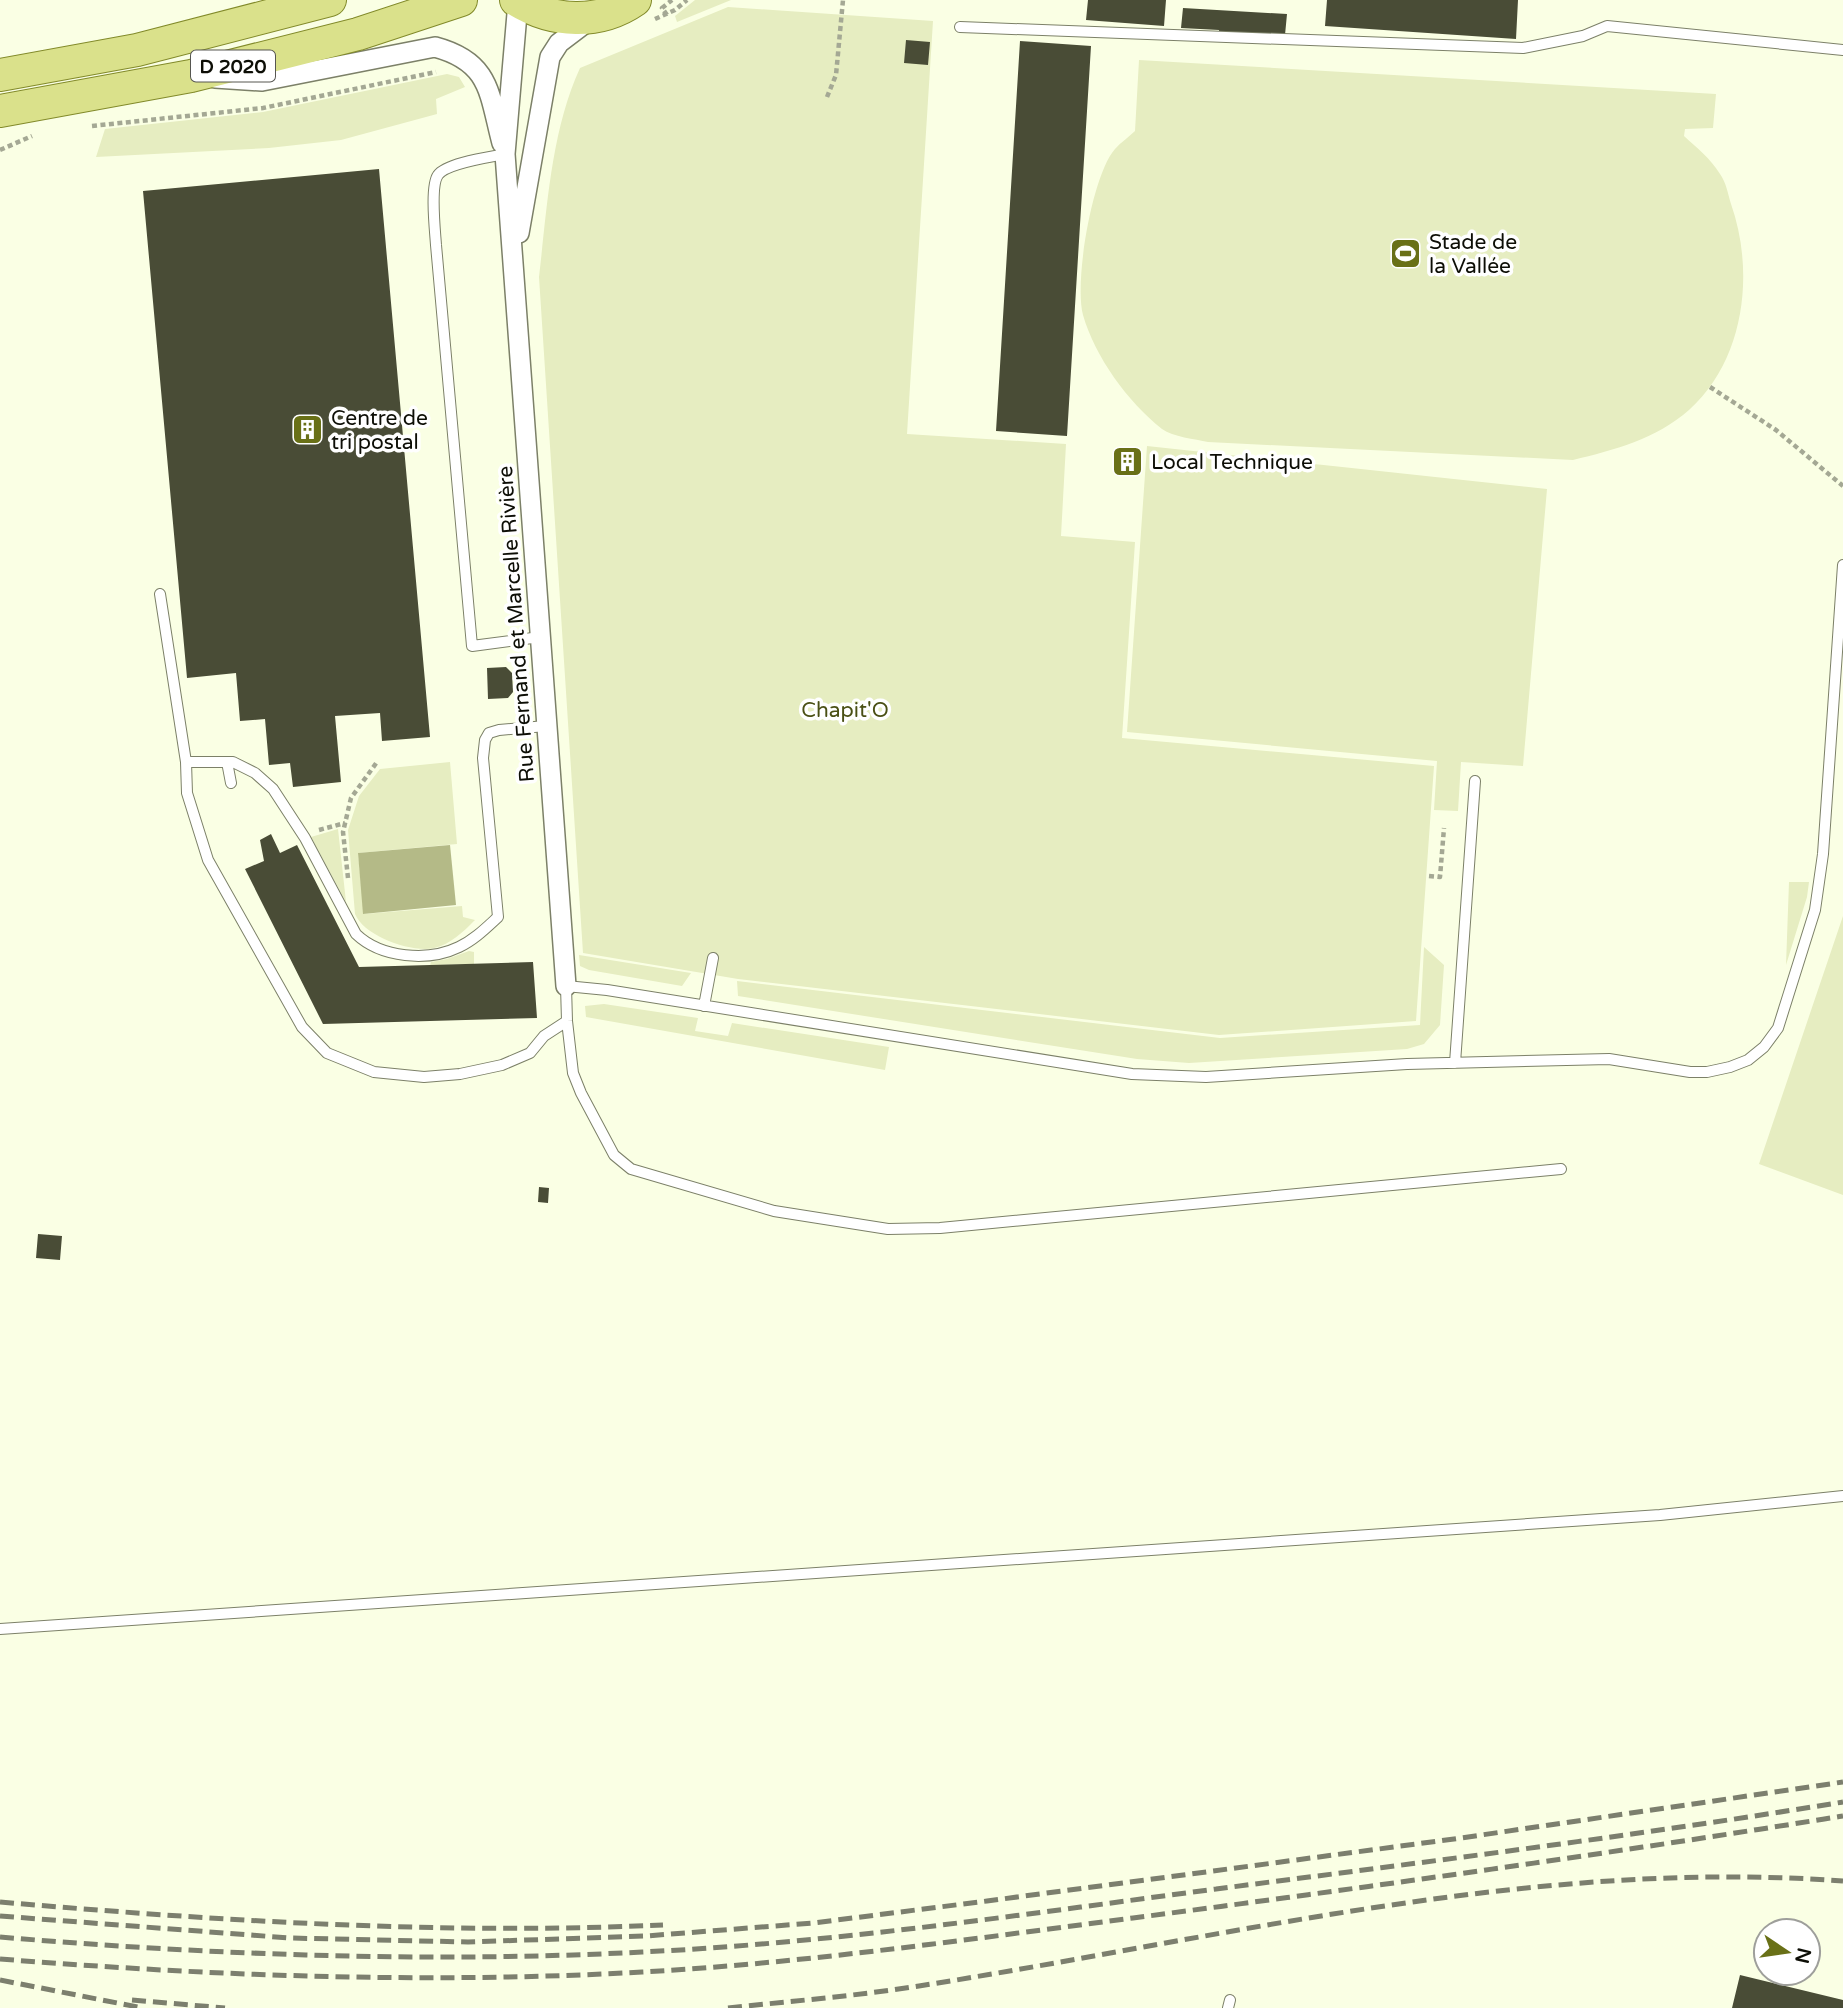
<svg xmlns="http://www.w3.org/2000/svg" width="1843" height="2008" viewBox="0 0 1843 2008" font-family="'Varela Round',sans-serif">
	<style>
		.green { fill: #e6edc1 }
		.water { fill: #b4ba87 }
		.building { fill: #494c36 }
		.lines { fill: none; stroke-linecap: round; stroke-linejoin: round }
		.service-casing { stroke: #7c8068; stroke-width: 12 }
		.minor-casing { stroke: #7c8068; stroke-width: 22 }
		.primary-casing { stroke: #828a2a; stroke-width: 34 }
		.path { stroke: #a4a894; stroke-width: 4.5; stroke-dasharray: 5 3.5; stroke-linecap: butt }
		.service { stroke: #fff; stroke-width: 10 }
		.minor { stroke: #fff; stroke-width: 19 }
		.primary { stroke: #dae18b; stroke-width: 32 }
		.rail { stroke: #7c7f6e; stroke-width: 5; stroke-dasharray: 14 7; stroke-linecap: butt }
		.labels { text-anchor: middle; stroke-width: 7; stroke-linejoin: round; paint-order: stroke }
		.shield { fill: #fff; stroke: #565651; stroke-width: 2 }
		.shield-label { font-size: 19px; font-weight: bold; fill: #0d0e06 }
		.poi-label { font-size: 21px; fill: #0d0e06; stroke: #fff; text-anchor: start }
		.street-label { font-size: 21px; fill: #0d0e06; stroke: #fff }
		.park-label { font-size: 21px; fill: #4a5015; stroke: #fff }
	</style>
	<rect width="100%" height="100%" fill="#faffe4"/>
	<path class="green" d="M695,0h36l-54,22 -2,-6z
		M728,7l205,14 -26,413 159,10 -5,92 74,6 -13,196 312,28 -18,255 -197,14 -481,-56 -155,-26 -44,-676c8,-68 12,-146 41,-209z
		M1139,60l577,34 -3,34 -28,1 -1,7c13,12 26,22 36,38 6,8 8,20 11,30 24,68 14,156 -42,206 -33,29 -75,40 -116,50l-365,-18c-13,-3 -35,-5 -46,-13 -34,-27 -67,-72 -79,-114 -9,-33 9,-140 32,-166 6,-7 14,-12 20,-18z
		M447,74l12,3 6,10 -29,12 1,15 -96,26 -72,8 -173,9 9,-28 158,-17z
		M1147,446l400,43 -24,277 -62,-4 -3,49 -24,-1 3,-49 -310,-29z
		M450,762l7,82 -99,9 6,61 98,-8 1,11 12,3c-12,12 -24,24 -41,28 -23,5 -70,-12 -79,-34l-7,-84 11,-34 21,-27z
		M338,829l8,73 -35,-65z
		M1789,882h20l-2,15 -21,68z
		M1843,916v279l-84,-31z
		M1424,947l20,18 -4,60 -16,19 -17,5 -218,14 -52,-4 -399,-63 -1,-15 483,57 200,-13z
		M469,951l5,1v12l-44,1 1,-3 16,-3z
		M579,955l112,18 -9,13 -93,-16 -9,-4z
		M604,1004l94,14 -3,13 33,5 4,-13 157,24 -4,23 -299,-53 -1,-11z"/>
	<path class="water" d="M450,845l6,60 -93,9 -5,-61z"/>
	<path class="building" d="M1088,0h78l-2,26 -78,-6z
		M1327,0h191l-2,39 -191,-13z
		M1183,8l104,6 -2,21 -66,-2v-3l-38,-2z
		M906,40l24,2 -2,23 -24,-2z
		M1020,41l71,5 -24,390 -71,-5z
		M379,169l51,568 -48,4 -2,-28 -45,3 6,66 -48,5 -3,-24 -21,2 -4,-46 -25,2 -4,-48 -49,5 -44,-487z
		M1118,451l22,3 -2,18 -22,-2z
		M506,667l6,6 1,19 -5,6 -20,1 -1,-31z
		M271,834l9,19 17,-8 62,122 174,-5 4,56 -214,6 -78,-155 19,-8 -4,-21z
		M539,1187l10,1 -1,15 -10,-1z
		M38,1234l24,2 -2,24 -24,-2z
		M1740,1975l103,25v8h-111z"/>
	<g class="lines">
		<defs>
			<path id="service" d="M960,27l563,21 60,-12 24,-10 236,24
				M505,154c-15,3 -59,9 -67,21 -8,11 -3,55 -2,70l36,401 68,-9
				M160,594l26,168 1,31 21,67 94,167 25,26 47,19 50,5 36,-3 42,-9 28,-12 14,-17 23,-15
				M186,762h47l22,11 18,16 32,49 51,96c25,24 72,28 103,13 15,-7 27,-19 39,-30l-15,-159 2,-18 4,-7 10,-3 47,-4
				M227,762l4,21
				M704,1006l9,-48
				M1455,1063l20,-282
				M1561,1169l-621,59 -52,1 -114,-18 -143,-42 -17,-14 -33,-62 -8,-20 -6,-52 -1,-35 41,4 525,84 74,3 201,-13 202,-5 81,13h17l23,-5 18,-7 16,-13 14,-19 37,-118 8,-56 20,-289
				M0,1629l1660,-114 183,-19
				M1228,2008l2,-8"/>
			<path id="minor" d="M518,2l-13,152 61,832
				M215,78l47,3 173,-34c56,15 54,47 67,96
				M519,233l31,-176 9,-14 33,-25"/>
			<path id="primary" d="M516,0c37,23 83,25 119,0
				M0,75l137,-25 193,-50
				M0,111l191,-35 167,-42 103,-34"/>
		</defs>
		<use href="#service" class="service-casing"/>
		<use href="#minor" class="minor-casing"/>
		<use href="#primary" class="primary-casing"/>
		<path class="path" d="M667,15l-5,-7 10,-8
			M655,19l20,-9 12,-10
			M827,97l9,-22 7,-75
			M92,126l171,-18 173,-36
			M0,150l32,-14
			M1710,387l66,43 67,56
			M319,830l26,-7
			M1429,876l11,1 4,-49
			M348,878l-5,-46 8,-34 26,-36"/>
		<use href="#service" class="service"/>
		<use href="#minor" class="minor"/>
		<use href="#primary" class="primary"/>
		<path class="rail" d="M0,1902c221,19 442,33 663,23
			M0,1916l290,22 178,4 178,-6 167,-13 174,-22 467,-62 389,-57
			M0,1937c211,18 431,26 642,15 192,-9 383,-38 574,-63 209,-27 419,-53 627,-87
			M0,1959c214,17 428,25 642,13 164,-9 328,-33 491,-54 237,-31 474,-64 710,-102
			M0,1980l143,28
			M132,2000l93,8
			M728,2008c64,-7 128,-12 191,-22 306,-48 612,-128 924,-105"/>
	</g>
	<defs>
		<symbol id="stadium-square" viewBox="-11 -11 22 22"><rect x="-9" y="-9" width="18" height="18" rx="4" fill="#697017" stroke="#fff"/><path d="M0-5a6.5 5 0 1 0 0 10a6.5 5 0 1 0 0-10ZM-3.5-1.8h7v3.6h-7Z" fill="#fff"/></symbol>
		<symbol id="building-square" viewBox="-11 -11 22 22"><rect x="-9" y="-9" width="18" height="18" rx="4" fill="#697017" stroke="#fff"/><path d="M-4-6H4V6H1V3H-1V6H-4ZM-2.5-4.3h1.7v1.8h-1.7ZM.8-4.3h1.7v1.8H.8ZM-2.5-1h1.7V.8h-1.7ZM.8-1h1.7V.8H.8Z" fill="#fff"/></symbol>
	</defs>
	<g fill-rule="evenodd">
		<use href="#stadium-square" x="1388" y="236" width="35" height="35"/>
		<use href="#building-square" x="290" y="412" width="35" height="35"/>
		<use href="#building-square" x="1110" y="444" width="35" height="35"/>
	</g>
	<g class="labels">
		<rect class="shield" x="191" y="50.5" width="84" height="31" rx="5"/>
		<g class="shield-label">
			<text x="233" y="73">D 2020</text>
		</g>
		<g class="poi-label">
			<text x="1429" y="249">Stade de<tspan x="1429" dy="24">la Vallée</tspan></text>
			<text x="331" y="425">Centre de<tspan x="331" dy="24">tri postal</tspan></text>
			<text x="1151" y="469">Local Technique</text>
		</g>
		<g class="street-label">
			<text transform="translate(516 624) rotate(-94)" y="7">Rue Fernand et Marcelle Rivière</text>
		</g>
		<g class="park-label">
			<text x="845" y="717">Chapit'O</text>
		</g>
	</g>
	<g transform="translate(1787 1952) rotate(103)"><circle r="33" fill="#ffffff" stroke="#9e9f9b" stroke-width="2"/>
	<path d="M0-5L12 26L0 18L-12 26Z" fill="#697017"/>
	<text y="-10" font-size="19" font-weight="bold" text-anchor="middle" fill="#0d0e06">N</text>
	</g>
</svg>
